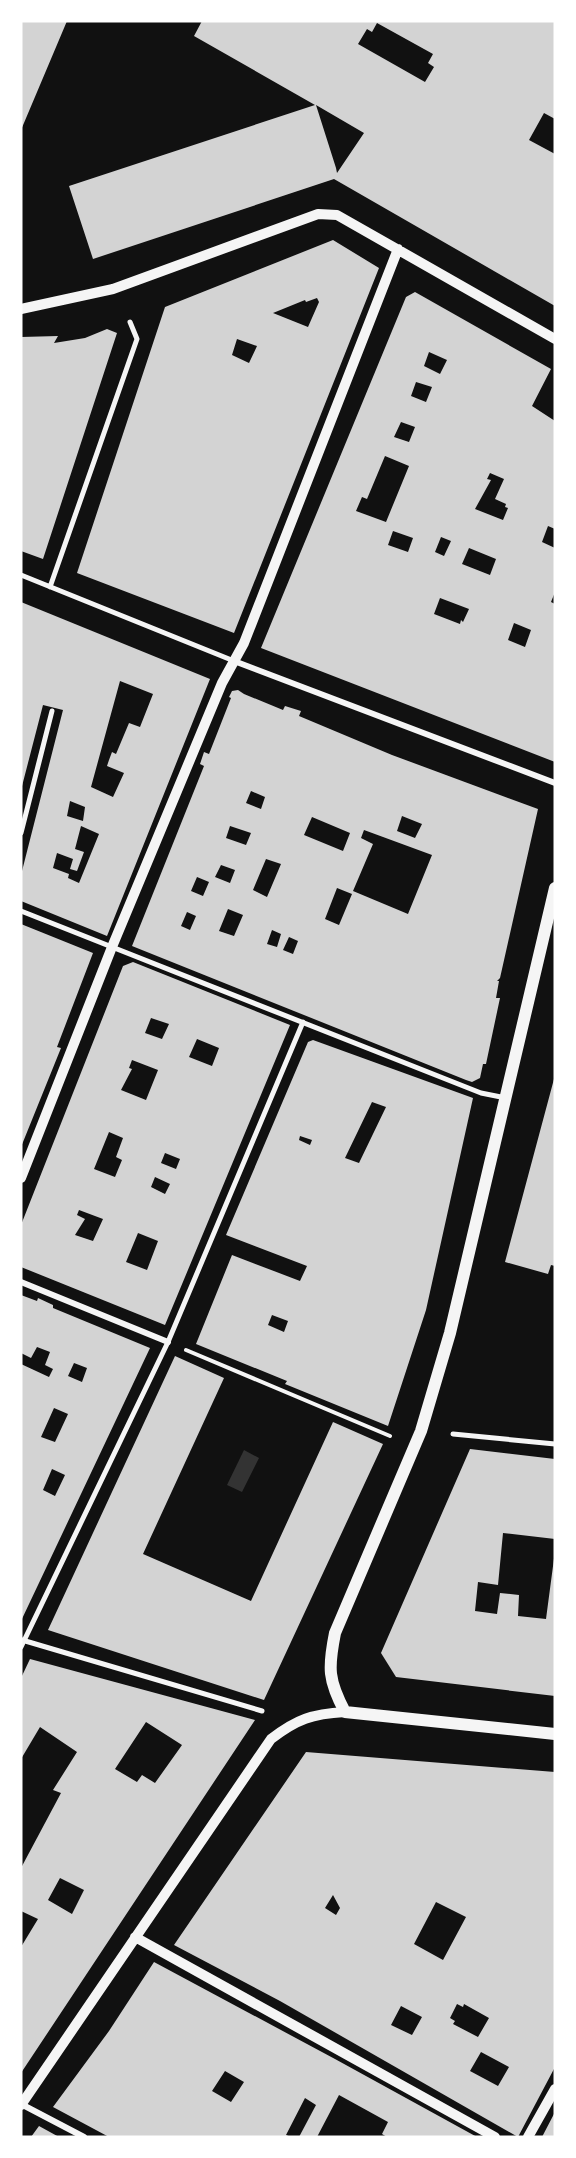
<svg xmlns="http://www.w3.org/2000/svg" width="576" height="2158" viewBox="0 0 576 2158" font-family="'Noto Sans',sans-serif">
	<style>
		.water { fill: #333 }
		.building { fill: #d3d3d3; fill-rule: evenodd }
		.lines { fill: none; stroke-linecap: round; stroke-linejoin: round }
		.path { stroke: #f5f5f5; stroke-width: 4 }
		.pedestrian { stroke: #f5f5f5; stroke-width: 5 }
		.minor { stroke: #f5f5f5; stroke-width: 6 }
		.tertiary { stroke: #f5f5f5; stroke-width: 10 }
		.secondary { stroke: #f5f5f5; stroke-width: 12 }
	</style>
	<rect width="100%" height="100%" fill="#111"/>
	<path class="water" d="M244,1450l15,8 -17,34 -15,-7z"/>
	<path class="building" d="M21,21h46l-46,109z
		M202,21h353v98l-11,-6 -15,27 26,14v152l-221,-127 -241,80 -24,-73 246,-81 -121,-69zM377,23l56,31 -5,9 6,4 -9,15 -67,-38 9,-15 5,3zM316,105l48,28 -27,40 -1,-5z
		M333,240l46,28 -145,365 -157,-60 88,-266zM317,298l2,4 -11,25 -35,-14 32,-13 1,2zM237,339l20,7 -8,17 -17,-8z
		M415,292l136,77 -19,37 23,15v108l-7,-3 -6,16 13,6v44l-4,10 4,2v158l-294,-114 145,-351zM429,352l18,8 -7,14 -16,-8zM416,382l16,5 -6,15 -15,-6zM401,422l14,5 -6,15 -15,-5zM385,456l24,10 -23,56 -30,-11 6,-14 5,2zM490,473l14,6 -9,20 11,5 -1,3 3,1 -5,12 -28,-11 16,-29 -4,-1zM393,531l20,7 -5,14 -20,-7zM441,537l10,4 -7,15 -9,-4zM469,548l27,11 -6,16 -28,-11zM440,598l29,11 -6,13 -2,-2 -1,4 -26,-10zM514,623l17,7 -6,17 -17,-7z
		M107,329l10,4 -74,226 -22,-8v-214l37,-1 -4,7 31,-5z
		M21,602l189,77 -103,257 -86,-35v-26l42,-165 -20,-5 -22,85zM120,681l33,13 -13,33 -11,-4 -13,31 -4,-2 -3,8 -2,6 17,7 -11,24 -22,-10zM70,801l15,6 -2,14 -16,-5zM81,826l18,8 -20,49 -11,-5 1,-4 -16,-6 4,-15 16,6 -3,10 7,2 7,-19 -9,-3z
		M238,690l6,4 39,16 2,-4 16,5 -2,5 93,39 146,54 -38,169 -3,3h2l-3,17h4l-14,66h-3l-3,14 -8,4 -6,-2 -334,-134 72,-180 -4,-2 4,-12 5,2 22,-56 -2,-1 3,-6zM251,791l14,6 -4,12 -15,-6zM402,816l20,8 -7,14 -18,-7zM312,817l38,16 -7,18 -39,-16zM230,826l21,7 -5,12 -20,-7zM364,830l68,25 -24,59 -55,-23 20,-47 -12,-6zM266,859l15,5 -14,33 -14,-7zM221,865l14,5 -5,13 -15,-6zM197,877l12,5 -6,14 -12,-5zM337,888l15,6 -13,31 -14,-6zM228,909l15,6 -9,21 -15,-5zM187,912l9,4 -6,14 -9,-4zM272,930l9,4 -4,13 -10,-3zM289,937l9,4 -5,13 -10,-4z
		M21,924l72,29 -36,94 4,1 -40,99z
		M133,962l157,63 -125,300 -144,-58v-42l102,-259zM151,1018l18,6 -7,15 -17,-6zM197,1039l22,9 -7,18 -23,-9zM132,1060l26,10 -12,30 -25,-10 11,-21 -3,-1zM109,1132l14,6 -7,19 6,3 -7,17 -21,-8zM165,1153l15,6 -4,10 -15,-6zM155,1177l15,7 -5,10 -14,-7zM79,1210l24,9 -10,22 -18,-6 10,-16 -8,-4zM138,1233l20,8 -11,29 -21,-8z
		M313,1040l160,58 -47,212 -38,116 -103,-42 2,-3 -91,-37 36,-89 68,26 7,-15 -81,-31 82,-193zM372,1102l14,5 -27,56 -14,-5zM300,1136l12,4 -2,5 -11,-5zM272,1315l16,6 -4,11 -16,-7z
		M554,1079l1,187 -4,-1 -3,9 -43,-12z
		M21,1295l16,6 1,-3 15,7v3l97,40 -129,273v-257l28,13 4,-8 -8,-4 5,-13 -13,-5 -6,11 -10,-5zM74,1363l13,5 -5,14 -14,-6zM54,1408l14,6 -13,28 -14,-5zM52,1469l13,6 -10,21 -12,-6z
		M175,1356l49,22 -81,176 108,47 82,-179 50,22 -119,256 -216,-70z
		M470,1449l85,10v80l-52,-6 -5,52 -20,-3 -3,29 22,3 3,-21 19,2 -1,21 28,3 9,-68v145l-159,-19 -15,-24z
		M30,1659l225,61 -234,353v-126l17,-28 -17,-8v-43l40,-75 -8,-3 24,-38 -37,-25 -19,32v-81zM146,1722l36,23 -27,38 -13,-8 -5,7 -22,-13zM60,1878l24,12 -12,24 -24,-14z
		M306,1752l249,20v295l-37,70 -238,-136 -106,-56zM333,1895l7,13 -4,7 -11,-7zM436,1902l30,15 -23,43 -29,-16zM457,2004l6,3 1,-3 25,14 -11,19 -25,-13 2,-3 -5,-3zM401,2006l21,11 -10,18 -21,-10zM481,2052l28,15 -11,19 -28,-15z
		M154,1962l181,97 142,78h-90l-5,-3 6,-12 -49,-27 -22,42h-18l17,-32 -11,-7 -19,37 5,2h-182l-56,-30 56,-76zM225,2071l19,11 -13,20 -19,-11z
		M555,2112v25h-13z
		M39,2126l20,11h-28z"/>
	<g class="lines">
		<path class="path" d="M186,1350l204,86"/>
		<path class="pedestrian" d="M21,575l213,86
			M50,587l87,-248 -7,-17
			M21,833l31,-122
			M21,911l460,182 25,5
			M453,1434l102,10
			M22,1640l240,71
			M21,1647l147,-305 135,-320"/>
		<path class="minor" d="M234,661l321,122
			M21,1282l147,60
			M21,2104l63,33"/>
		<path class="tertiary" d="M21,309l92,-20 205,-75 19,1 218,124
			M21,1178l91,-231 110,-264 22,-40 154,-394
			M135,1937l360,200
			M21,2105l250,-366c26,-20 41,-25 74,-27
			M528,2137l27,-48"/>
		<path class="secondary" d="M555,888l-105,445 -29,98 -86,202c-7,35 -7,47 10,79l210,22"/>
	</g>
	<rect width="576" height="2158" fill="none" stroke="#ffffff" stroke-width="45"/>
</svg>
